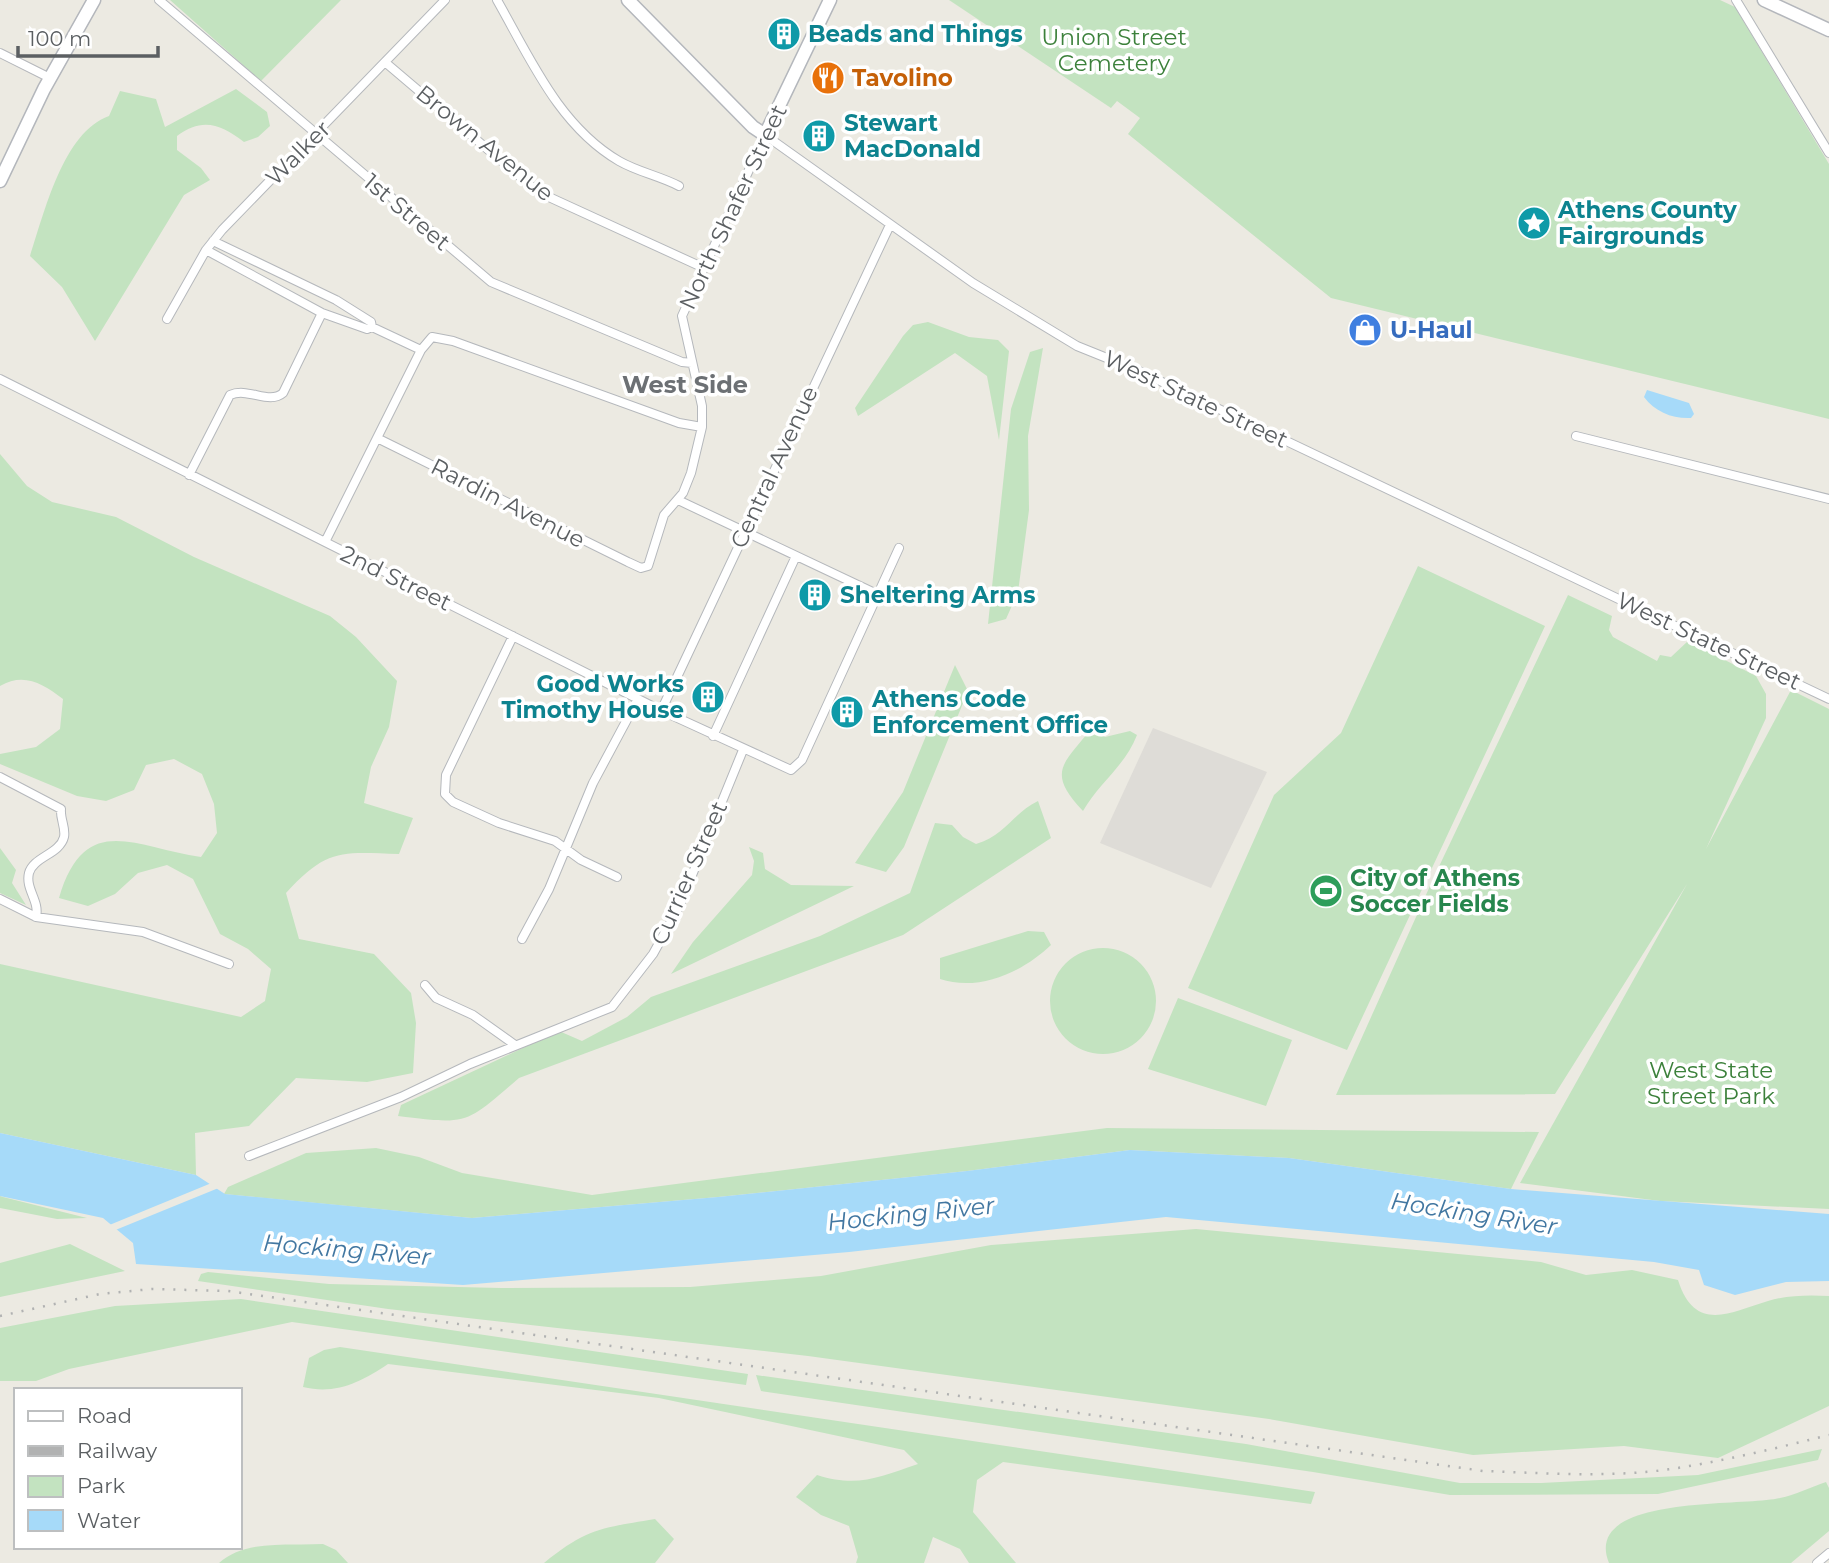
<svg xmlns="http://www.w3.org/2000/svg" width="1829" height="1563" viewBox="0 0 1829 1563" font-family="Montserrat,sans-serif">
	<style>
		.industrial { fill: #dedcd7 }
		.green { fill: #c3e3c0 }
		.water { fill: #a6daf9 }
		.pier { fill: #eceae2 }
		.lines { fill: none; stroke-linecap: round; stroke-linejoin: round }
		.street-casing { stroke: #b5b8bc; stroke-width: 10 }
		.secondary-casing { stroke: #b4b7bc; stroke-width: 15 }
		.street { stroke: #fff; stroke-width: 8 }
		.secondary { stroke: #fff; stroke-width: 12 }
		.rail { stroke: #b1b2b2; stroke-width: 2.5; stroke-dasharray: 2 9; stroke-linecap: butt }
		.labels { text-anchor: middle; stroke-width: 7; stroke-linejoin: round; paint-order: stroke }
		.culture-label { font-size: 23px; font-weight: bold; fill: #0d838f; stroke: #fff; text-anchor: start }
		.park-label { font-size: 23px; fill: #3c813b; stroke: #fff }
		.food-label { font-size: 23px; font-weight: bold; fill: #c56008; stroke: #fff; text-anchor: start }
		.street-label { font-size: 23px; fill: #5b5f62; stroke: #fff }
		.shop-label { font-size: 23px; font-weight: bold; fill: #366cbe; stroke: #fff; text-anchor: start }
		.leisure-label { font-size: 23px; font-weight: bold; fill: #27864d; stroke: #fff; text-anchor: start }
		.neighbourhood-label { font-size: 24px; font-weight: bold; fill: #6c7074; stroke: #fff }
		.water-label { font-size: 24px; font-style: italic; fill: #4277a1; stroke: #fff }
	</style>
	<rect width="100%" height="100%" fill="#eceae2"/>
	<path class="industrial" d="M1153,728l114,44 -56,116 -111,-45z"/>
	<path class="green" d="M170,0h171l-80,81z
		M949,0h771l15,7 94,157v255l-498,-121 -203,-164 12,-16 -23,-17 -6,7z
		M236,89l31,23 3,14 -12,11 -14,5c-23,-18 -42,-25 -67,-6v14l24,18 9,12 -26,15 -89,146 -33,-54 -32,-31c14,-42 33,-124 79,-140l11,-25 36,8 9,28z
		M928,322l41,15 29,3 11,11 -10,89 -12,-64 -32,-23 -97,63 -3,-8 48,-72 10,-11z
		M1043,348l-15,88 1,74 -11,82 -12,27 -18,5 23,-215 19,-57z
		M0,454l27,32 25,16 64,15 78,40 136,59 26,21 41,44 -8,46 -18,40 -7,36 49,15 -14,36c-58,-2 -72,-6 -113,39l13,46 75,15 37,39 5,30 -3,50 -46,9 -71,-4 -47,48 -54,7 1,42 -196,-42v-169l241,53 24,-16 6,-32 -23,-20 -28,-15 -27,-55 -26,-14 -29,8 -23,21 -27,12 -29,-8c26,-88 76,-50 142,-41l16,-24 -3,-29 -12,-30 -28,-15 -28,6 -12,25 -28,11 -29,-5 -77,-32v-10l36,-7 24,-18 3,-30c-20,-15 -39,-27 -63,-13z
		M1418,566l127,60 -198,424 -159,-62 86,-193 67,-62z
		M1568,595l44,21 -3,14 4,7 44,24 3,-6 11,2 17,-16 68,35 10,18v24l-60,131 85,-159 38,19v500l-169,-8 -140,-18 167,-299 -132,210 -219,1 98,-218z
		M955,665l13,26 -64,156 -18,25 -31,-9 48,-71z
		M1092,728l13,9 25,-6 7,4c-12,31 -38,48 -54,76 -37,-39 -20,-47 9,-83z
		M1038,801l13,37 -148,97 -384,143c-54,46 -49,47 -121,38l3,-11 158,-74 23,10 45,-24 24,-20 169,-61 90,-43 25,-70 17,2 11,12 13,7c30,-9 37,-31 62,-43z
		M749,847l14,6 2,16 26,16 63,1 -183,88 22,-32 59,-67 2,-14z
		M0,848l16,22 -4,13 14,22 -26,-12z
		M1028,931l16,1 7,13c-28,27 -72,47 -111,34v-21z
		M1050 1001a53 53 0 1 1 106 0a53 53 0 1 1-106 0Z
		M1178,998l114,42 -26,66 -118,-37z
		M1107,1128l432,4 -28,57 -222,-31 -159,-8 -163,21 -249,26 -246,21 -248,-24 4,-7 78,-34 70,-5 43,9 43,16 130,22z
		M0,1196l3,1 84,21 -30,1 -57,-11z
		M1196,1229l345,33 45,13 46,-5 46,10c17,54 53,32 90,21 20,-6 41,-6 61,-5v110l-111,52 -94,-12 -151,9 -204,-36 -461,-63 -420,-47 -190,-28 3,-7 7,-2 121,12 172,4 189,-1 131,-11 170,-31z
		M70,1244l55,27 -125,26v-34z
		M241,1299l507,75 -2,11 -454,-63 -223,47 -33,12h-36v-53l115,-22z
		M340,1347l975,145 -4,12 -308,-42 -26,18 -4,32 43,51h-47l-9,-14 -27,-12 -9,26h-68l2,-6 -9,-31 -28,-11 -25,-18 21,-22c41,13 62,2 101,-11l-14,-14 -245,-52 -271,-34c-27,18 -52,31 -85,23l6,-29 15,-8z
		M756,1375l490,69 214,39h81l157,-8 124,-26 -4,11 -160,34 -208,1 -137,-23 -552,-81z
		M1826,1482l3,6v43l-38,32h-182c-28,-69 134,-56 171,-65 15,-3 31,-11 46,-16z
		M655,1519l19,20 -19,24h-111c43,-35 58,-35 111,-44z
		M323,1544l13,6 12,13h-129c26,-24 70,-17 104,-19z"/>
	<path class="water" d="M1647,390l42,13 5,11 -3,4c-18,1 -36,-6 -47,-21z
		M0,1133l196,42 29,19 247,24 246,-21 249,-26 163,-21 159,8 222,31 318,25v67l-43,1 -51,13 -31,-10 -5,-15 -45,-8 -488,-45 -317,35 -386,33 -327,-21 -3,-21 -30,-25 -103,-22z"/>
	<path class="pier" d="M214,1182l7,5 -108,44 -6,-5z"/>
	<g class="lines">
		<defs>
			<path id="street" d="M159,0l332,282 191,80 10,1
				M497,0c33,58 62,126 122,161 19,11 41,15 60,25
				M1736,0l93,153
				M0,53l50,25
				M386,63l152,129 166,76
				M213,241l123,59 35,22 1,5 49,23
				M206,250l116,63 45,16 5,-2
				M167,319l39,-69 16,-20 223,-230
				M0,379l658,330 133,61 11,-10 97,-212
				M1576,436l253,63
				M377,438l251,124 13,6 7,-2 16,-51 19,-22 8,-20 11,-46v-21l-20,-90 83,-181 208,148 104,63 62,25 690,328
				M189,475l41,-80c18,-8 39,10 53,-2l39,-80
				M678,500l199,94
				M325,542l96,-192 11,-13 21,4 226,82 23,4
				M513,636l-67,139 -1,19 8,8 46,21 56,18 26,19 36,17
				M661,711l229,-486
				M713,736l83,-180
				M0,777l61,32c-1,10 5,19 3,28 -4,17 -31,20 -35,36 -4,16 11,28 7,44
				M0,899l36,18 107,15 86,32
				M522,939l27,-50 44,-106 45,-84
				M425,985l11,13 37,17 42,30
				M249,1156l152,-59 69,-33 142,-57 41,-53 26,-47 64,-157
				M1817,1563l12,-10"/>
			<path id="secondary" d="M628,0l125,127 12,8 65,-135
				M1764,0l65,30
				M0,181l44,-92 50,-89"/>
		</defs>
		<use href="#street" class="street-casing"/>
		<use href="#secondary" class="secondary-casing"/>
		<use href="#street" class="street"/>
		<use href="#secondary" class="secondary"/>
		<path class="rail" d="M0,1316l100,-22 52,-5 76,2 1255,180c62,2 126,7 188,-2 53,-8 106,-21 158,-34"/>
	</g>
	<defs>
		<symbol id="building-disc" viewBox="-11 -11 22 22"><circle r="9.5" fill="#0f9aa8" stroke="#fff"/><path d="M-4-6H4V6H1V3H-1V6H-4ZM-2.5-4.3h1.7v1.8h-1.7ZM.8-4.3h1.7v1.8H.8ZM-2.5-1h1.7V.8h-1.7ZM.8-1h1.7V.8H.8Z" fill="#fff"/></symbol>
		<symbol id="restaurant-disc" viewBox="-11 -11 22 22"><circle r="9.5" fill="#e8710a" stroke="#fff"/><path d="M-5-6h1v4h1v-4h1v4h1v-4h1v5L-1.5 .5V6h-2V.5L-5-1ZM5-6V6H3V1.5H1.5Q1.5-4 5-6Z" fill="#fff"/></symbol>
		<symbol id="sight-disc" viewBox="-11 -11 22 22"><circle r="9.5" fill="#0f9aa8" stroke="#fff"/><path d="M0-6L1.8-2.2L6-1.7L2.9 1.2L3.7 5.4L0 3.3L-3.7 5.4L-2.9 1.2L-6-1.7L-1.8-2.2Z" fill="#fff"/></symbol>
		<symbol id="shop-disc" viewBox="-11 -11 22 22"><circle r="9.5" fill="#3f7fe0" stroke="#fff"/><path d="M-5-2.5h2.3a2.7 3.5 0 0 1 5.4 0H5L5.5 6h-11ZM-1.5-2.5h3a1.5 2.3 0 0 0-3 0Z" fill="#fff"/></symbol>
		<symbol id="stadium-disc" viewBox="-11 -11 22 22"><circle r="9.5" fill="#2e9e5b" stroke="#fff"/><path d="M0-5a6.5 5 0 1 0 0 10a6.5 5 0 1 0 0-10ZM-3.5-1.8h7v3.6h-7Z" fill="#fff"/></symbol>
	</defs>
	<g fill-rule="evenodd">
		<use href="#building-disc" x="765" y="15" width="38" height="38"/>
		<use href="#restaurant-disc" x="809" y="59" width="38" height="38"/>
		<use href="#building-disc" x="800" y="117" width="38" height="38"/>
		<use href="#sight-disc" x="1515" y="204" width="38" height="38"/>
		<use href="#shop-disc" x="1346" y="311" width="38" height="38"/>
		<use href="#building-disc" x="796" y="576" width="38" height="38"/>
		<use href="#building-disc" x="689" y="678" width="38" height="38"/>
		<use href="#building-disc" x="828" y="693" width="38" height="38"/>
		<use href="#stadium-disc" x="1307" y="872" width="38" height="38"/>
	</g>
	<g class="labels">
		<g class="culture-label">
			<text x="808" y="42">Beads and Things</text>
			<text x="844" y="131">Stewart<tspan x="844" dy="26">MacDonald</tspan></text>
			<text x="1558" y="218">Athens County<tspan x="1558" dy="26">Fairgrounds</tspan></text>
			<text x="840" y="603">Sheltering Arms</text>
			<text x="684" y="692" text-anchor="end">Good Works<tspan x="684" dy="26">Timothy House</tspan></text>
			<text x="872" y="707">Athens Code<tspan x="872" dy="26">Enforcement Office</tspan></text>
		</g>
		<g class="park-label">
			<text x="1114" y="45">Union Street<tspan x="1114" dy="26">Cemetery</tspan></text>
			<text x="1711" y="1078">West State<tspan x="1711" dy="26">Street Park</tspan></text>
		</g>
		<g class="food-label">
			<text x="852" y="86">Tavolino</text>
		</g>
		<g class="street-label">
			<text transform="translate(485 143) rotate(39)" y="8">Brown Avenue</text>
			<text transform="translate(298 153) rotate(-45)" y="8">Walker</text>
			<text transform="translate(733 207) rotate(-65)" y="8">North Shafer Street</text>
			<text transform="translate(407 212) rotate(40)" y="8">1st Street</text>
			<text transform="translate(1196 399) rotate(25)" y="8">West State Street</text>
			<text transform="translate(774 467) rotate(-65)" y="8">Central Avenue</text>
			<text transform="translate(508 503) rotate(27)" y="8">Rardin Avenue</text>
			<text transform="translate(396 578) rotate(26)" y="8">2nd Street</text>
			<text transform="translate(1709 641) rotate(25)" y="8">West State Street</text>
			<text transform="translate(689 873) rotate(-66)" y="8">Currier Street</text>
		</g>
		<g class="shop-label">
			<text x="1390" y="338">U-Haul</text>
		</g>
		<g class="leisure-label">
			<text x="1350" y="886">City of Athens<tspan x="1350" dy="26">Soccer Fields</tspan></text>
		</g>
		<g class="neighbourhood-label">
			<text x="685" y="393">West Side</text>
		</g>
		<g class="water-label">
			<text transform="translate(911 1214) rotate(-6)" y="8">Hocking River</text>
			<text transform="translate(1474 1214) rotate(9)" y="8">Hocking River</text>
			<text transform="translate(347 1250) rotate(5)" y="8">Hocking River</text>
		</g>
	</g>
	<rect x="14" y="1388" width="228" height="161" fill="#ffffff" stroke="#bdbfc0" stroke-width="2"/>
	<rect x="28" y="1411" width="35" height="10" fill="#ffffff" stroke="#bdbfc0" stroke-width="2"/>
	<text x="77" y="1423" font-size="21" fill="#5b5f62">Road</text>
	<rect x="28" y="1446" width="35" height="10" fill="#b1b2b2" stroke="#bdbfc0" stroke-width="2"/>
	<text x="77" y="1458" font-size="21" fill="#5b5f62">Railway</text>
	<rect x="28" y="1476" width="35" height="21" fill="#c3e3c0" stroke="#bdbfc0" stroke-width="2"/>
	<text x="77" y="1493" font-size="21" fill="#5b5f62">Park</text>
	<rect x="28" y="1510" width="35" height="21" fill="#a6daf9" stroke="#bdbfc0" stroke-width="2"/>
	<text x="77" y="1528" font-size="21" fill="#5b5f62">Water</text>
	<path d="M18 46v10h140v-10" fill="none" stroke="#5b5f62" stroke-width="3.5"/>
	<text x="28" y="46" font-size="21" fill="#5b5f62" stroke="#ffffff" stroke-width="5" paint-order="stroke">100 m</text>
</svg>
